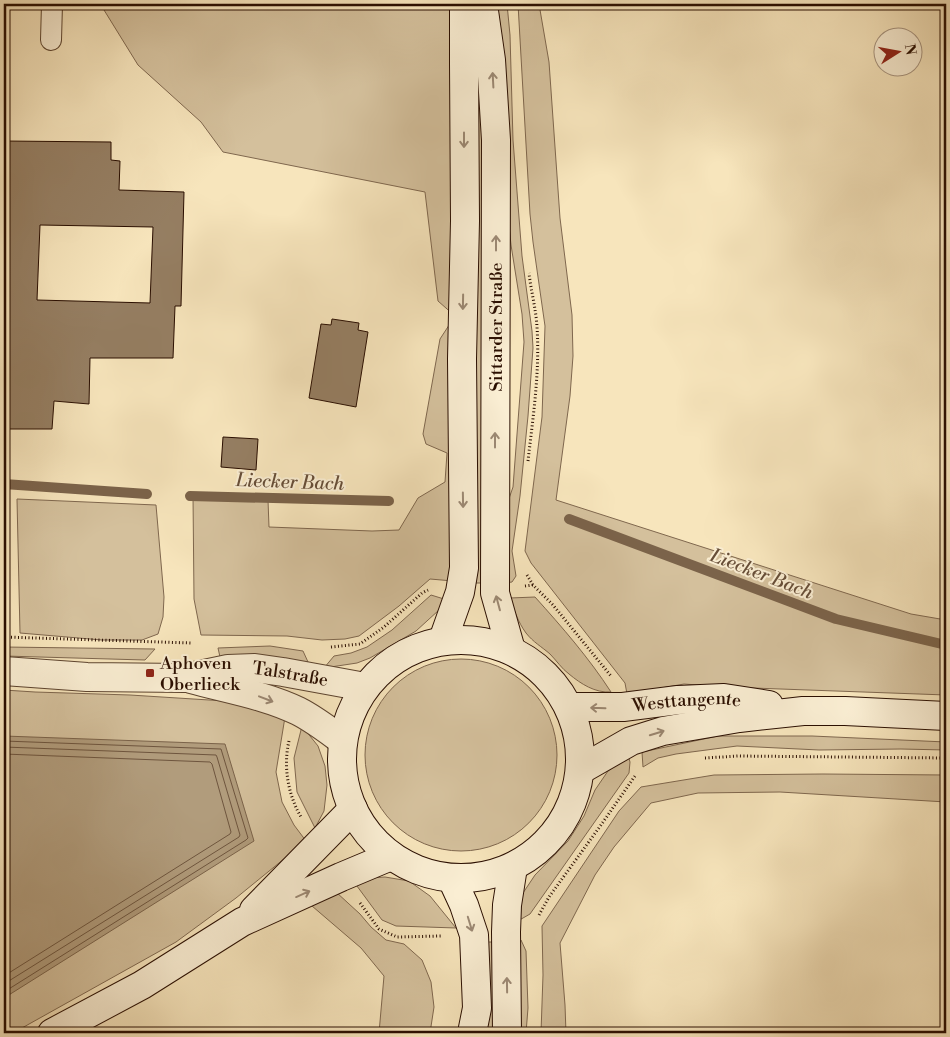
<svg xmlns="http://www.w3.org/2000/svg" width="950" height="1037" viewBox="0 0 950 1037" font-family="'Libre Bodoni',serif">
	<style>
		.green { fill: #d4c09c; stroke: #7f674e }
		.water { fill: #b19c7c; stroke: #7b634a }
		.lines { fill: none; stroke-linecap: round; stroke-linejoin: round }
		.shore { stroke: #6e553e; stroke-width: 1 }
		.stream { stroke: #7b634a; stroke-width: 10 }
		.building { fill: #957e62; stroke: #2a0e00; fill-rule: evenodd }
		.service-casing { stroke: #5d442f; stroke-width: 22 }
		.minor-casing { stroke: #5d442f; stroke-width: 30 }
		.secondary-casing { stroke: #2a0e00; stroke-width: 30 }
		.path { stroke: #2a0e00; stroke-width: 3; stroke-dasharray: 1 2.5; stroke-linecap: butt }
		.service { stroke: #faeed3; stroke-width: 20 }
		.minor { stroke: #faeed3; stroke-width: 28 }
		.secondary { stroke: #faeed3; stroke-width: 28 }
		.oneway { stroke: #9c8974 }
		.poi-dot { fill: #8f2418; stroke: #faeed3; stroke-width: 2 }
		.labels { text-anchor: middle; stroke-width: 4; stroke-linejoin: round; paint-order: stroke }
		.street-label { font-size: 18px; fill: #2a0e00; stroke: #faeed3 }
		.poi-label { font-size: 18px; fill: #2a0e00; stroke: #faeed3; text-anchor: start }
		.water-label { font-size: 19px; font-style: italic; fill: #674e38; stroke: #faeed3 }
	</style>
	<rect width="100%" height="100%" fill="#f7e5bc"/>
	<filter id="stains"><feTurbulence type="fractalNoise" baseFrequency=".004" numOctaves="4"/><feColorMatrix values="0 0 0 0 .2 0 0 0 0 .09 0 0 0 0 .02 0 0 0 .5 -.17"/></filter>
	<radialGradient id="worn" r=".72"><stop offset=".6" stop-color="#630" stop-opacity="0"/><stop offset="1" stop-color="#630" stop-opacity=".3"/></radialGradient>
	<path class="green" d="M102,4h349l2,81 4,83 -2,148v168l-2,97 -23,-2 -31,27 -40,30 -14,3 -23,1 -35,-4 -86,-1 -7,-36 -1,-104 75,5 1,27 103,4 27,-1 19,-32 27,-16 2,-29 -21,-9 -3,-10 17,-95 15,-23 -17,-15 -13,-109 -202,-40 -22,-30 -63,-57 -34,-55z
		M498,4h9l3,31 3,105 9,116 10,75 1,17 -5,68 -8,80 -8,55 4,25 -4,6 -7,1v-73l8,-23 11,-145 -2,-28 -11,-69 -4,-38 -4,-110z
		M518,4h21l10,58 11,156 12,97 1,41 -3,40 -14,104 355,114 35,6v75l-221,-8 -41,-3 -57,10 -2,-11 -94,-120 -6,-12 17,-134 3,-91 -12,-84 -3,-28z
		M482,89l3,494h-13l4,-491z
		M17,499l139,6 8,92 -1,20 -5,17 -16,6h-40l-82,-7z
		M431,595l13,4 -5,11 -23,21 -46,27 -13,5 -33,5 10,-12 17,-3 16,-6 25,-17z
		M535,597c27,30 54,61 76,95 -16,1 -30,-8 -42,-18 -7,-5 -13,-14 -19,-20 -8,-7 -17,-12 -24,-21 -8,-11 -12,-23 -16,-35z
		M270,646l33,5 5,11 -1,4 -87,-9 -2,-9z
		M4,647l151,2 -10,11 -141,-4z
		M365 755a96 96 0 1 1 192 0a96 96 0 1 1-192 0Z
		M4,690l31,2 95,3 111,7 44,15 -9,55 6,30 12,23 12,16 -70,57 -60,44 -163,91h-9z
		M302,726l16,20 7,20 2,19 -3,26 -9,17 -18,-36 -3,-34z
		M718,736h94l134,6v8l-45,-1 -82,1 -82,-4 -61,8 -18,4 -15,9 -1,-15z
		M628,755l2,7 -1,11 -99,141 -14,8 5,-26 14,-21 33,-34 16,-25 11,-26 13,-19z
		M823,774l123,1v27l-166,-10 -82,1 -47,10 -37,44 -19,28 -35,68 5,62 1,28h-25l2,-58 -1,-49 77,-115 22,-24 73,-12z
		M385,877l24,4 21,15 26,32 -60,-2 -14,-6 -28,-38 15,-4z
		M336,892l24,22 11,13 15,13 18,4 18,16 9,22 3,25 -4,26h-51l5,-57 -23,-28 -49,-42z
		M517,939l4,1 5,11 2,57 -2,25h-7z
		M487,942h9v91h-13z"/>
	<path class="water" d="M4,736l221,8 29,97 -250,157z"/>
	<g class="lines">
		<path class="shore" d="M4,741l217,8 27,89 -2,2 -242,152
			M4,747l212,8 1,2 23,78 -1,2 -235,147
			M4,754l206,8 2,2 19,68 -1,2 -226,142"/>
		<path class="stream" d="M4,484l143,10
			M190,496l199,5
			M569,519l267,100 110,26"/>
	</g>
	<path class="building" d="M4,141l107,1v18l9,1 -1,29 65,2 -3,114h-6l-2,52h-83l-1,46 -35,-3 -2,28h-48zM40,225l113,2 -3,76 -113,-3z
		M332,319l27,4 -1,7 10,2 -12,75 -47,-9 12,-74 10,1z
		M223,437l35,2 -2,31 -35,-3z"/>
	<g class="lines">
		<defs>
			<path id="service" d="M51,40l1,-36"/>
			<g id="minor">
				<path id="s1" d="M4,671l83,6 98,1 43,-9 27,-1 28,4 82,15"/>
				<path d="M191,679c36,10 74,16 107,32 16,8 30,19 45,30"/>
			</g>
			<g id="secondary">
				<path d="M483,4l8,56 5,80 -1,453 16,57"/>
				<circle cx="461" cy="759" r="119"/>
				<path d="M443,640l17,-48 4,-24 -2,-209 3,-138 -1,-157v-60"/>
				<path id="s2" d="M569,707h54l55,-7 46,-2 45,7"/>
				<path d="M582,769l49,-28 32,-10 76,-13 64,-7h42l101,5"/>
				<path d="M452,879l12,26 10,30 3,73 -5,25"/>
				<path d="M254,910l99,-101"/>
				<path d="M52,1033l90,-48 100,-63 99,-45 50,-21"/>
				<path d="M507,1033l-1,-101 1,-27 6,-38"/>
			</g>
		</defs>
		<use href="#service" class="service-casing"/>
		<use href="#minor" class="minor-casing"/>
		<use href="#secondary" class="secondary-casing"/>
		<path class="path" d="M528,461c5,-44 12,-90 9,-134 -1,-18 -6,-36 -8,-54
			M527,575l6,10
			M525,586l8,-1 20,20 58,71
			M4,637l187,6
			M331,647l29,-3 24,-17 38,-34 6,-3
			M289,741c-6,25 -1,54 12,76
			M705,758l33,-2 208,2
			M360,903l19,26 18,8 44,-1
			M539,915l10,-18 52,-72 34,-49"/>
		<use href="#service" class="service"/>
		<use href="#minor" class="minor"/>
		<use href="#secondary" class="secondary"/>
	</g>
	<defs><path id="oneway-shaft" d="M-6 0H5M1.5-3L5.5 0L1.5 3" fill="none" stroke-width="1.6" stroke-linecap="round" stroke-linejoin="round" transform="scale(1.25)"/></defs>
	<g class="oneway">
		<use href="#oneway-shaft" transform="translate(493 80) rotate(-93)"/>
		<use href="#oneway-shaft" transform="translate(464 140) rotate(90)"/>
		<use href="#oneway-shaft" transform="translate(496 243) rotate(-90)"/>
		<use href="#oneway-shaft" transform="translate(463 302) rotate(91)"/>
		<use href="#oneway-shaft" transform="translate(495 440) rotate(-90)"/>
		<use href="#oneway-shaft" transform="translate(463 500) rotate(89)"/>
		<use href="#oneway-shaft" transform="translate(498 603) rotate(-105)"/>
		<use href="#oneway-shaft" transform="translate(266 699) rotate(21)"/>
		<use href="#oneway-shaft" transform="translate(598 708) rotate(-178)"/>
		<use href="#oneway-shaft" transform="translate(657 733) rotate(-17)"/>
		<use href="#oneway-shaft" transform="translate(303 894) rotate(-24)"/>
		<use href="#oneway-shaft" transform="translate(470 924) rotate(73)"/>
		<use href="#oneway-shaft" transform="translate(507 985) rotate(-91)"/>
	</g>
	<rect class="poi-dot" x="145" y="668" width="10" height="10" rx="2.5"/>
	<g class="labels">
		<g class="street-label">
			<text transform="translate(496 327) rotate(-90)" y="6">Sittarder Straße</text>
			<text dy="6" stroke="none"><textPath href="#s1" startOffset="288">Talstraße</textPath></text>
			<text dy="6" stroke="none"><textPath href="#s2" startOffset="118">Westtangente</textPath></text>
		</g>
		<g class="poi-label">
			<text x="160" y="669">Aphoven<tspan x="160" dy="21">Oberlieck</tspan></text>
		</g>
		<g class="water-label">
			<text transform="translate(290 481) rotate(2)" y="7">Liecker Bach</text>
			<text transform="translate(762 573) rotate(21)" y="7">Liecker Bach</text>
		</g>
	</g>
	<rect width="950" height="1037" fill="none" stroke="#f7e5bc" stroke-width="20"/>
	<rect x="5" y="5" width="940" height="1027" fill="none" stroke="#2a0e00" stroke-width="2.5"/>
	<rect x="10" y="10" width="930" height="1017" fill="none" stroke="#2a0e00"/>
	<g transform="translate(898 52) rotate(79)"><circle r="24" fill="#faeed3" stroke="#a7947f"/>
	<path d="M0-4L9 19L0 12L-9 19Z" fill="#8f2418"/>
	<text y="-8" font-size="14" font-weight="bold" text-anchor="middle" fill="#2a0e00">N</text>
	</g>
	<rect width="100%" height="100%" filter="url(#stains)"/>
	<rect width="100%" height="100%" fill="url(#worn)"/>
</svg>
